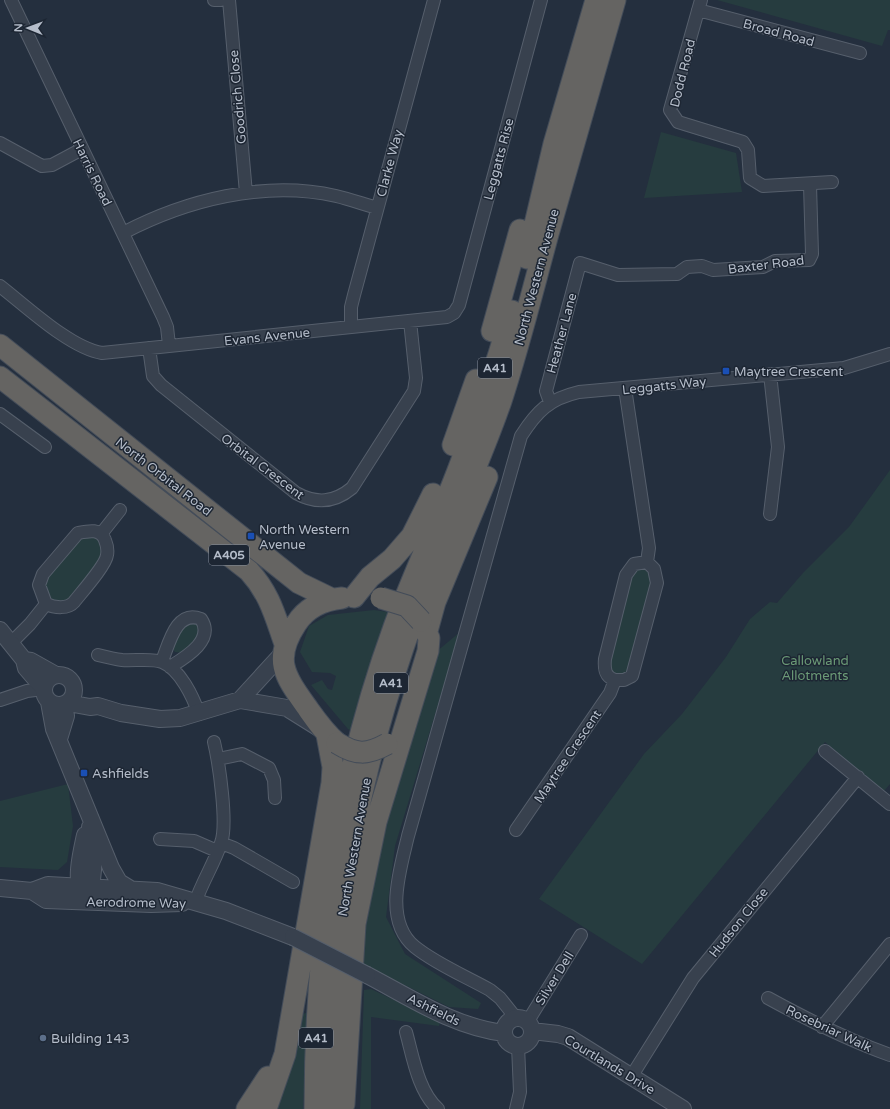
<svg xmlns="http://www.w3.org/2000/svg" width="890" height="1109" viewBox="0 0 890 1109" font-family="'Varela Round',sans-serif">
	<style>
		.green { fill: #263c3f }
		.lines { fill: none; stroke-linecap: round; stroke-linejoin: round }
		.minor-casing { stroke: #565f6c; stroke-width: 14 }
		.tertiary-casing { stroke: #565f6c; stroke-width: 18 }
		.trunk-casing { stroke: #434c59; stroke-width: 23 }
		.minor { stroke: #38414e; stroke-width: 12 }
		.tertiary { stroke: #38414e; stroke-width: 16 }
		.trunk { stroke: #656462; stroke-width: 21 }
		.tertiary-bridge-casing { stroke: #565f6c; stroke-width: 18; stroke-linecap: butt }
		.trunk-bridge-casing { stroke: #434c59; stroke-width: 23; stroke-linecap: butt }
		.tertiary-bridge { stroke: #38414e; stroke-width: 16 }
		.trunk-bridge { stroke: #656462; stroke-width: 21 }
		.transit-dot { fill: #1a4fb4; stroke: #1d2633; stroke-width: 1.5 }
		.service-dot { fill: #5c6f8a; stroke: #1d2633; stroke-width: 1.5 }
		.labels { text-anchor: middle; stroke-width: 3; stroke-linejoin: round; paint-order: stroke }
		.shield { fill: #1d2633; stroke: #878f9c; stroke-width: 1 }
		.shield-label { font-size: 12px; font-weight: bold; fill: #b4bcc9 }
		.street-label { font-size: 13px; fill: #b4bcc9; stroke: #1d2633 }
		.poi-label { font-size: 13px; fill: #b4bcc9; stroke: #1d2633; text-anchor: start }
		.park-label { font-size: 13px; fill: #6b9a76; stroke: #1d2633 }
	</style>
	<rect width="100%" height="100%" fill="#242f3e"/>
	<path class="green" d="M717,0h173v30h-2l-6,16z
		M661,132l75,21 6,39 -98,6z
		M890,470v314l-6,7 -59,-49 -183,222 -103,-65 105,-145 38,-40 44,-57 24,-38 20,-17 7,1 26,-30 46,-46z
		M85,534l16,5 2,18 -31,40 -11,6 -11,-3 -6,-19z
		M640,568l4,1 6,4 2,9 -25,90c-5,4 -11,3 -16,0l-2,-10 20,-85 6,-7z
		M374,610l14,2 -36,119 -4,-2 -37,-44 11,-5 6,9 4,1 4,-14 -6,-3 -18,-1 -12,-20 9,-26 19,-11z
		M196,622l4,8 -3,9 -14,14 -8,-1 -3,-4 10,-22z
		M460,632l-65,214 -9,71 19,37 76,49 -3,6 -29,-2 -91,-45 27,-148 51,-162z
		M68,784l5,42 -6,36 -9,8 -58,-3v-66z
		M371,989l69,33 -1,4 -68,-9v92h-11l4,-119z
		M308,1012l-5,97h-34l32,-94z"/>
	<g class="lines">
		<defs>
			<path id="minor" d="M11,0l152,317 4,10 2,18
				M214,0h7
				M229,0l17,193
				M701,0l-31,110 8,12 65,20 5,8 2,28 13,8 69,-4
				M698,10l162,43
				M0,143l42,23 10,-1 30,-16
				M123,233c63,-33 141,-53 213,-37 13,3 27,8 41,12
				M0,286c26,20 70,62 102,67l345,-36 7,-4 5,-8 82,-305
				M351,327v-20l3,-12 80,-295
				M149,348l4,28 8,9 135,108c20,11 38,10 56,-5l62,-97 2,-13 -6,-57
				M550,402l-4,-11 34,-128 38,12 59,-1 10,-7 15,-1 11,4 50,-3 12,-6 34,-1 3,-6 -2,-69
				M0,414l45,33
				M770,514l8,-67 -8,-73
				M101,534l19,-24
				M11,643l19,-19 16,-20c9,4 22,5 28,-2 7,-9 32,-37 33,-47 1,-5 0,-10 -2,-15 -4,-12 -17,-9 -27,-7l-35,41 -4,11 7,19
				M98,655c8,2 16,4 24,5 11,1 31,-2 40,2 18,7 31,35 37,52
				M162,661c7,-17 14,-52 39,-42 14,21 -15,38 -31,48
				M615,680c-10,-3 -11,-11 -10,-21l21,-84 8,-11 13,-2
				M0,700l27,-9 17,-2
				M825,751l65,53
				M218,759l24,-5 27,14 5,12 1,18
				M516,830l94,-137 5,-13h9l8,-4 25,-93 -3,-14 -7,-7 2,-14 -24,-160
				M160,839l34,2 23,10
				M221,843l13,5 59,34
				M195,903c7,-21 19,-39 26,-60 7,-19 -2,-80 -7,-101
				M768,998c40,22 80,42 122,57
				M516,1018l-16,-20 -10,-8c-23,-13 -54,-26 -75,-43 -32,-26 -15,-77 -7,-111l113,-400c16,-25 28,-37 58,-44l265,-24 46,-14
				M528,1021l53,-86
				M822,1027l68,-83
				M406,1032c7,25 12,59 32,77
				M631,1077l62,-99 165,-201
				M516,1109l4,-17 -2,-46"/>
			<path id="tertiary" d="M0,630l24,30 2,8 18,21
				M24,660l7,1 25,14
				M44 690a15 15 0 1 1 30 0a15 15 0 1 1-30 0Z
				M240,700l43,-47
				M49,702l5,27 57,139 8,14 13,8
				M68,703l22,4 8,-1 23,7 39,6 20,-1 60,-18 47,8 32,20
				M59,739l7,-23 -2,-12
				M0,888l32,3 14,9 105,4 31,-1
				M32,891l16,-6 109,6 69,20 67,26
				M82,896c-7,-19 -1,-42 3,-61
				M85,898c13,-20 7,-48 5,-71
				M367,975c44,23 87,52 137,58
				M504 1032a14 14 0 1 1 28 0a14 14 0 1 1-28 0Z
				M532,1031l26,3 10,3 115,72"/>
			<path id="trunk" d="M527,258l27,-114 42,-144
				M492,331l28,-101
				M0,345l299,238 33,16
				M0,377l249,194c21,23 26,45 36,73
				M453,445l23,-65
				M354,597l16,-20 22,-18 20,-23 21,-42
				M427,631l8,-29 52,-125
				M337,743c-13,-11 -21,-23 -31,-37 -22,-31 -33,-47 -10,-82 10,-16 27,-24 46,-26
				M344,1104l11,-180 21,-102 52,-171 1,-13 -8,-17
				M247,1109l21,-32
				M266,1109l19,-55 47,-271 1,-16 -6,-32
				M315,1109c0,-164 23,-328 79,-482 19,-52 43,-102 63,-154 21,-53 39,-107 55,-162
				M330,1109c0,-29 0,-58 1,-87 4,-124 32,-256 72,-374 28,-84 69,-163 98,-247 18,-55 32,-112 47,-167 22,-78 44,-156 67,-234"/>
		</defs>
		<use href="#minor" class="minor-casing"/>
		<use href="#tertiary" class="tertiary-casing"/>
		<use href="#trunk" class="trunk-casing"/>
		<use href="#minor" class="minor"/>
		<use href="#tertiary" class="tertiary"/>
		<use href="#trunk" class="trunk"/>
		<defs>
			<path id="tertiary-bridge" d="M293,937l74,38"/>
			<path id="trunk-bridge" d="M381,598l26,8 14,15
				M337,743c19,12 30,12 50,1"/>
		</defs>
		<use href="#tertiary-bridge" class="tertiary-bridge-casing"/>
		<use href="#trunk-bridge" class="trunk-bridge-casing"/>
		<use href="#tertiary-bridge" class="tertiary-bridge"/>
		<use href="#trunk-bridge" class="trunk-bridge"/>
	</g>
	<g class="transit-dot">
		<rect x="722" y="367" width="8" height="8" rx="2"/>
		<rect x="247" y="532" width="8" height="8" rx="2"/>
		<rect x="80" y="769" width="8" height="8" rx="2"/>
	</g>
	<circle class="service-dot" cx="43" cy="1038" r="4"/>
	<g class="labels">
		<g class="shield">
			<rect x="478" y="358" width="34" height="20" rx="3"/>
			<rect x="209" y="545" width="40" height="20" rx="3"/>
			<rect x="374" y="673" width="34" height="20" rx="3"/>
			<rect x="299" y="1028" width="34" height="20" rx="3"/>
		</g>
		<g class="shield-label">
			<text x="495" y="372">A41</text>
			<text x="229" y="559">A405</text>
			<text x="391" y="687">A41</text>
			<text x="316" y="1042">A41</text>
		</g>
		<g class="street-label">
			<text transform="translate(779 32) rotate(15)" y="5">Broad Road</text>
			<text transform="translate(682 73) rotate(-76)" y="5">Dodd Road</text>
			<text transform="translate(237 97) rotate(-95)" y="5">Goodrich Close</text>
			<text transform="translate(498 159) rotate(-75)" y="5">Leggatts Rise</text>
			<text transform="translate(389 163) rotate(-75)" y="5">Clarke Way</text>
			<text transform="translate(93 172) rotate(64)" y="5">Harris Road</text>
			<text transform="translate(766 264) rotate(-7)" y="5">Baxter Road</text>
			<text transform="translate(536 277) rotate(-75)" y="5">North Western Avenue</text>
			<text transform="translate(561 333) rotate(-75)" y="5">Heather Lane</text>
			<text transform="translate(267 336) rotate(-6)" y="5">Evans Avenue</text>
			<text transform="translate(664 385) rotate(-6)" y="5">Leggatts Way</text>
			<text transform="translate(263 466) rotate(37)" y="5">Orbital Crescent</text>
			<text transform="translate(164 476) rotate(38)" y="5">North Orbital Road</text>
			<text transform="translate(567 756) rotate(-56)" y="5">Maytree Crescent</text>
			<text transform="translate(354 847) rotate(-80)" y="5">North Western Avenue</text>
			<text transform="translate(136 902) rotate(1)" y="5">Aerodrome Way</text>
			<text transform="translate(738 922) rotate(-51)" y="5">Hudson Close</text>
			<text transform="translate(554 978) rotate(-58)" y="5">Silver Dell</text>
			<text transform="translate(434 1009) rotate(26)" y="5">Ashfields</text>
			<text transform="translate(829 1028) rotate(25)" y="5">Rosebriar Walk</text>
			<text transform="translate(610 1064) rotate(31)" y="5">Courtlands Drive</text>
		</g>
		<g class="poi-label">
			<text x="734" y="376">Maytree Crescent</text>
			<text x="259" y="534">North Western<tspan x="259" dy="15">Avenue</tspan></text>
			<text x="92" y="778">Ashfields</text>
			<text x="51" y="1043">Building 143</text>
		</g>
		<g class="park-label">
			<text x="815" y="665">Callowland<tspan x="815" dy="15">Allotments</tspan></text>
		</g>
	</g>
	<g transform="translate(28 28) rotate(271)" stroke="#1d2633" stroke-width="3" paint-order="stroke">
	<path d="M0-3L7 15L0 10L-7 15Z" fill="#b4bcc9"/>
	<text y="-6" font-size="11" font-weight="bold" text-anchor="middle" fill="#b4bcc9">N</text>
	</g>
</svg>
